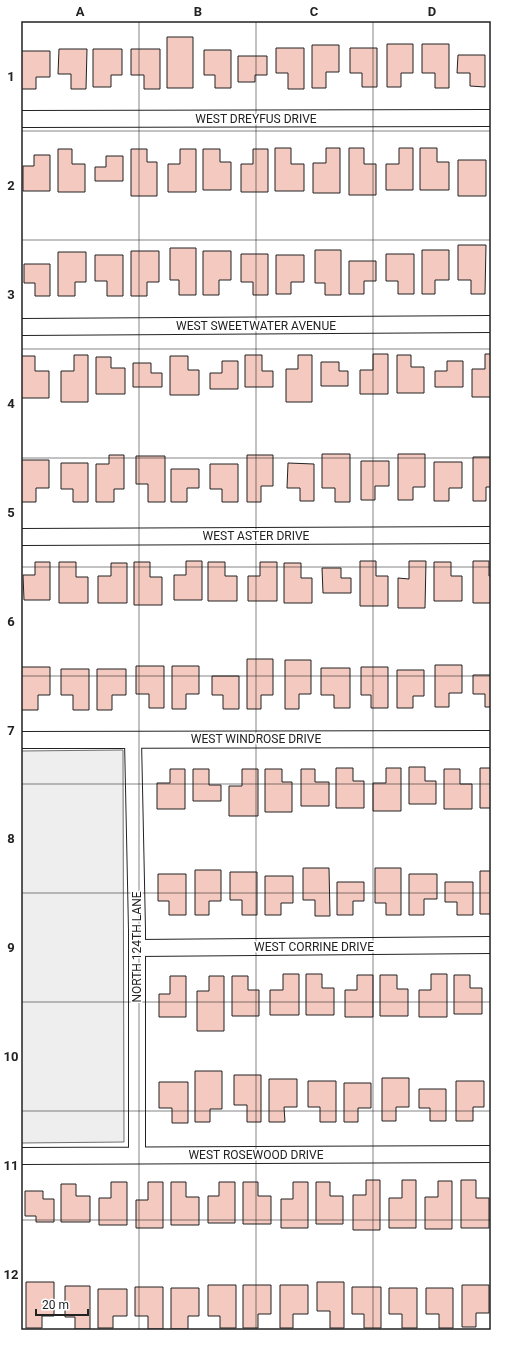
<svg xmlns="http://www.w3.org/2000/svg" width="512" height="1351" viewBox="0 0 512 1351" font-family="Roboto,sans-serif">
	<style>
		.green { fill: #eee; stroke: #6f6f6f }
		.building { fill: #f3c9c0; stroke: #222 }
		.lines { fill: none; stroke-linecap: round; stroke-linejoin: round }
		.minor-casing { stroke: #222; stroke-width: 18 }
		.minor { stroke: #fff; stroke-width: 16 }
		.grid { fill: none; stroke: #222; stroke-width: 1; stroke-opacity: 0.55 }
		.labels { text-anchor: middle; stroke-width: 3; stroke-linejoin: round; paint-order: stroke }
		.street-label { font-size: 12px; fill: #222; stroke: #fff }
		.neatline { fill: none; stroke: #222; stroke-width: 1.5 }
		.grid-label { font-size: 13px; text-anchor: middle; font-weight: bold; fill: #222 }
	</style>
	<rect width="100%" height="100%" fill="#fff"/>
	<path class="green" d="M123,750l1,392 -103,1v-392z"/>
	<path class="building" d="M167,37h26v51h-26z
		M387,44h26v29h-12v14h-14z
		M422,44h27v44h-14v-15h-13z
		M312,45h27v27h-13v16h-14z
		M276,48h28v41h-16v-16h-12z
		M350,48h27v39h-15v-14h-12z
		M59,49h28l-1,40h-15v-15h-13z
		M93,49h29v26h-11v12h-18z
		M131,49h29v40h-16v-14h-13z
		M204,50h27v38h-16v-13h-11z
		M21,51h29v26h-14v12h-15z
		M458,55h27v32l-15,-1v-13h-13z
		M238,56h29v19h-12v7h-17z
		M275,148h16v16h13v27h-29z
		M326,148h14v45h-27v-30h13z
		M349,148h15v16h12v31h-27z
		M399,148h14v42h-27v-26h13z
		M420,148h17v14h12v28h-29z
		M58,149h14v15h13v28h-27z
		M131,149h16v13h10v34h-26z
		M180,149h16v43h-28v-28h12z
		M203,149h17v13h11v28h-28z
		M253,149h15v43h-27v-28h12z
		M34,155h16v36h-27v-25h11z
		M106,156h17v25h-28v-14h11z
		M458,160h28v36h-28z
		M458,245h28l-1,49h-14v-14h-13z
		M170,248h26v47h-17v-15h-9z
		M315,250h26v45h-16v-12h-10z
		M422,250h27v30h-14v14h-13z
		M131,251h28v31h-12v14h-16z
		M203,251h28v29h-12v15h-16z
		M58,252h28v30h-11v14h-17z
		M241,254h27v41h-15v-13h-12z
		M386,254h28v40h-16v-13h-12z
		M95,255h28v41h-16v-15h-12z
		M276,255h28v27h-13v12h-15z
		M349,261h27v20h-12v13h-15z
		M24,264h26v32h-15v-13h-11z
		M373,354h15v40h-28v-24h13z
		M485,354h6v43h-19v-28h13z
		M74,355h14v47h-27v-31h13z
		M245,355h17v16h11v16h-28z
		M298,355h14v47h-26v-33h12z
		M397,355h14v12h13v26h-27z
		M21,356h14v15h14v27h-28z
		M170,356h18v14h11v25h-29z
		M96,357h15v11h14v26h-29z
		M222,361h16v28h-28v-16h12z
		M447,361h16v26h-28v-16h12z
		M321,362h18v9h9v15h-27z
		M133,363h18v10h11v14h-29z
		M322,454h28v48h-15v-14h-13z
		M398,454h27v33h-12v13h-15z
		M109,455h15v34h-10v13h-18v-38h13z
		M247,455h26v31h-12v16h-14z
		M136,456h29v46h-17v-18h-12z
		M473,457h18v30h-5v14h-13z
		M21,460h28v28h-13v14h-15z
		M361,461h28v25h-14v14h-14z
		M434,462h28v26h-13v13h-15z
		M61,463h27v39h-15v-13h-12z
		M288,463l26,1v37h-14v-13h-13z
		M210,464h28v38h-16v-13h-12z
		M171,469h28v19h-12v14h-16z
		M186,561h16v39h-28v-25h12z
		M360,561h16v15h12v30h-28z
		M409,561h17l-1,47h-27v-30l11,1z
		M473,561h16v15h2v27h-18z
		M35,562h15v38h-26l-1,-25h12z
		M59,562h17v15h12v26h-29z
		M134,562h16v15h12v28h-28z
		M208,562h17v14h12v25h-29z
		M260,562h17v39h-29v-25h12z
		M434,562h17v14h11v25h-28z
		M111,563h16v40h-29v-27h13z
		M284,563h17v15h11v25h-28z
		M322,568h19v10h10v15h-28z
		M247,659h26v36h-12v14h-14z
		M285,660h26v34h-12v15h-14z
		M435,665h27v28h-13v14h-14z
		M136,666h28v42h-15v-14h-13z
		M172,666h27v28h-13v15h-14z
		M21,667h29v28h-12v15h-17z
		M361,667h27v41h-17v-13h-10z
		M321,668h29v40h-16v-13h-13z
		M61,669h28v41h-16v-15h-12z
		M97,669h29v26h-14v15h-15z
		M397,670h27v26h-11v12h-16z
		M473,675h18v32h-6v-13h-12z
		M212,676h27v33h-16v-14h-11z
		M409,767h16v14h11v23h-27z
		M336,768h17v13h11v27h-28z
		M386,768h15v43h-28v-28h13z
		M480,768h11v40h-11z
		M170,769h15v40h-28v-26h13z
		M193,769h16v16h12v16h-28z
		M242,769h16v47h-29v-30h13z
		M265,769h17v13h10v30h-27z
		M301,769h14v13h14v24h-28z
		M444,769h16v15h12v25h-28z
		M303,868h26l1,48h-15v-16h-12z
		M375,868h26v47h-15v-12h-11z
		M195,870h26v31h-12v14h-14z
		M480,871h11v43h-11z
		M230,872h27v43h-15v-15h-12z
		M158,874h28v41h-17v-14h-11z
		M409,874h28v25h-13v16h-15z
		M265,876h28v27h-12v12h-16z
		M337,882h27v19h-11v14h-16z
		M445,882h28v33h-16v-13h-12z
		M283,974h16v41h-29v-25h13z
		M306,974h16v14h12v27h-28z
		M431,974h16v43h-28v-27h12z
		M357,975h16v42h-28v-27h12z
		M380,975h17v14h11v27h-28z
		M454,975h16v13h12v26h-28z
		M170,976h16v41h-27v-23h11z
		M209,976h15v55h-27v-40h12z
		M232,976h16v14h11v26h-27z
		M195,1071h27v38h-12v13h-15z
		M234,1075h27v47h-14v-17h-13z
		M382,1078h27v29h-13v14h-14z
		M269,1079h28v28h-13l1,15h-16z
		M308,1081h28v41h-16v-15h-12z
		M456,1081h28v26h-11v14h-17z
		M159,1082h29v41h-16v-15h-13z
		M344,1083h27v25h-13v14h-14z
		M419,1089h27v32h-16v-13h-11z
		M366,1180h14v50h-27v-35h13z
		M402,1180h14v48h-27v-30h13z
		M461,1180h15v18h13v30h-28z
		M438,1181h14v48h-27v-32h13z
		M111,1182h16v43h-28v-27h12z
		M148,1182h15v46h-27v-28h12z
		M171,1182h15v15h13v28h-28z
		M219,1182h16v41h-27v-27h11z
		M243,1182h15v14h13v28h-28z
		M293,1182h15v46h-27v-29h12z
		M316,1182h14v14h13v28h-27z
		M61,1184h15v12h14v26h-29z
		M25,1191h18v8h11v23h-18v-6h-11z
		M26,1282h28v34h-12v12h-16z
		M317,1282h27v46h-14v-17h-13z
		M208,1285h28v43h-16v-12h-12z
		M243,1285h28v29h-13v14h-15z
		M280,1285h28v29h-15v14h-13z
		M462,1285h27v28h-13v14h-14z
		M65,1286h25v43h-15v-12h-10z
		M135,1287h28v42h-15v-13h-13z
		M352,1287h29v41h-17v-14h-12z
		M171,1288h28v28h-11v13h-17z
		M389,1288h28v40h-15v-14h-13z
		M426,1288h27v40h-14v-14h-13z
		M98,1289h29v27h-14v12h-15z"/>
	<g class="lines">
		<defs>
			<path id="minor" d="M21,119l470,-1
				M21,327l470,-3
				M21,537l470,-2
				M21,740l470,-1
				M133,740l4,190v225
				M137,948l354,-3
				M21,1156l470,-2"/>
		</defs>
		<use href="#minor" class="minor-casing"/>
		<use href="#minor" class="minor"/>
	</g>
	<path class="grid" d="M139,21v1309M256,21v1309M373,21v1309M21,131h470M21,240h470M21,349h470M21,458h470M21,567h470M21,676h470M21,784h470M21,893h470M21,1002h470M21,1111h470M21,1220h470"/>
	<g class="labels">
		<g class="street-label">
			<text x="256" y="123">WEST DREYFUS DRIVE</text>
			<text x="256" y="330">WEST SWEETWATER AVENUE</text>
			<text x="256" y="540">WEST ASTER DRIVE</text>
			<text x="256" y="743">WEST WINDROSE DRIVE</text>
			<text transform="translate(137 947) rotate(-90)" y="4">NORTH 124TH LANE</text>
			<text x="314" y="951">WEST CORRINE DRIVE</text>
			<text x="256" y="1159">WEST ROSEWOOD DRIVE</text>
		</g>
	</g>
	<rect width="512" height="1351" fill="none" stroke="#ffffff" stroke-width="44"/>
	<path d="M36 1309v6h52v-6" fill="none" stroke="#222222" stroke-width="2"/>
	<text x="42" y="1309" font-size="12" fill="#222222" stroke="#ffffff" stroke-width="3" paint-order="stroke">20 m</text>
	<rect x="22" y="22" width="468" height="1307" class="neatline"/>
	<g class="grid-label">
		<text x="80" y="16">A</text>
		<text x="198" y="16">B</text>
		<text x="314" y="16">C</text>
		<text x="432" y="16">D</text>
		<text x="11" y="81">1</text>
		<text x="11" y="190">2</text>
		<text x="11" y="299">3</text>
		<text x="11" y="408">4</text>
		<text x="11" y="517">5</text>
		<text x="11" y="626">6</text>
		<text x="11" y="735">7</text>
		<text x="11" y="843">8</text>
		<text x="11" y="952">9</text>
		<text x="11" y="1061">10</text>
		<text x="11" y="1170">11</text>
		<text x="11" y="1279">12</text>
	</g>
</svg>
